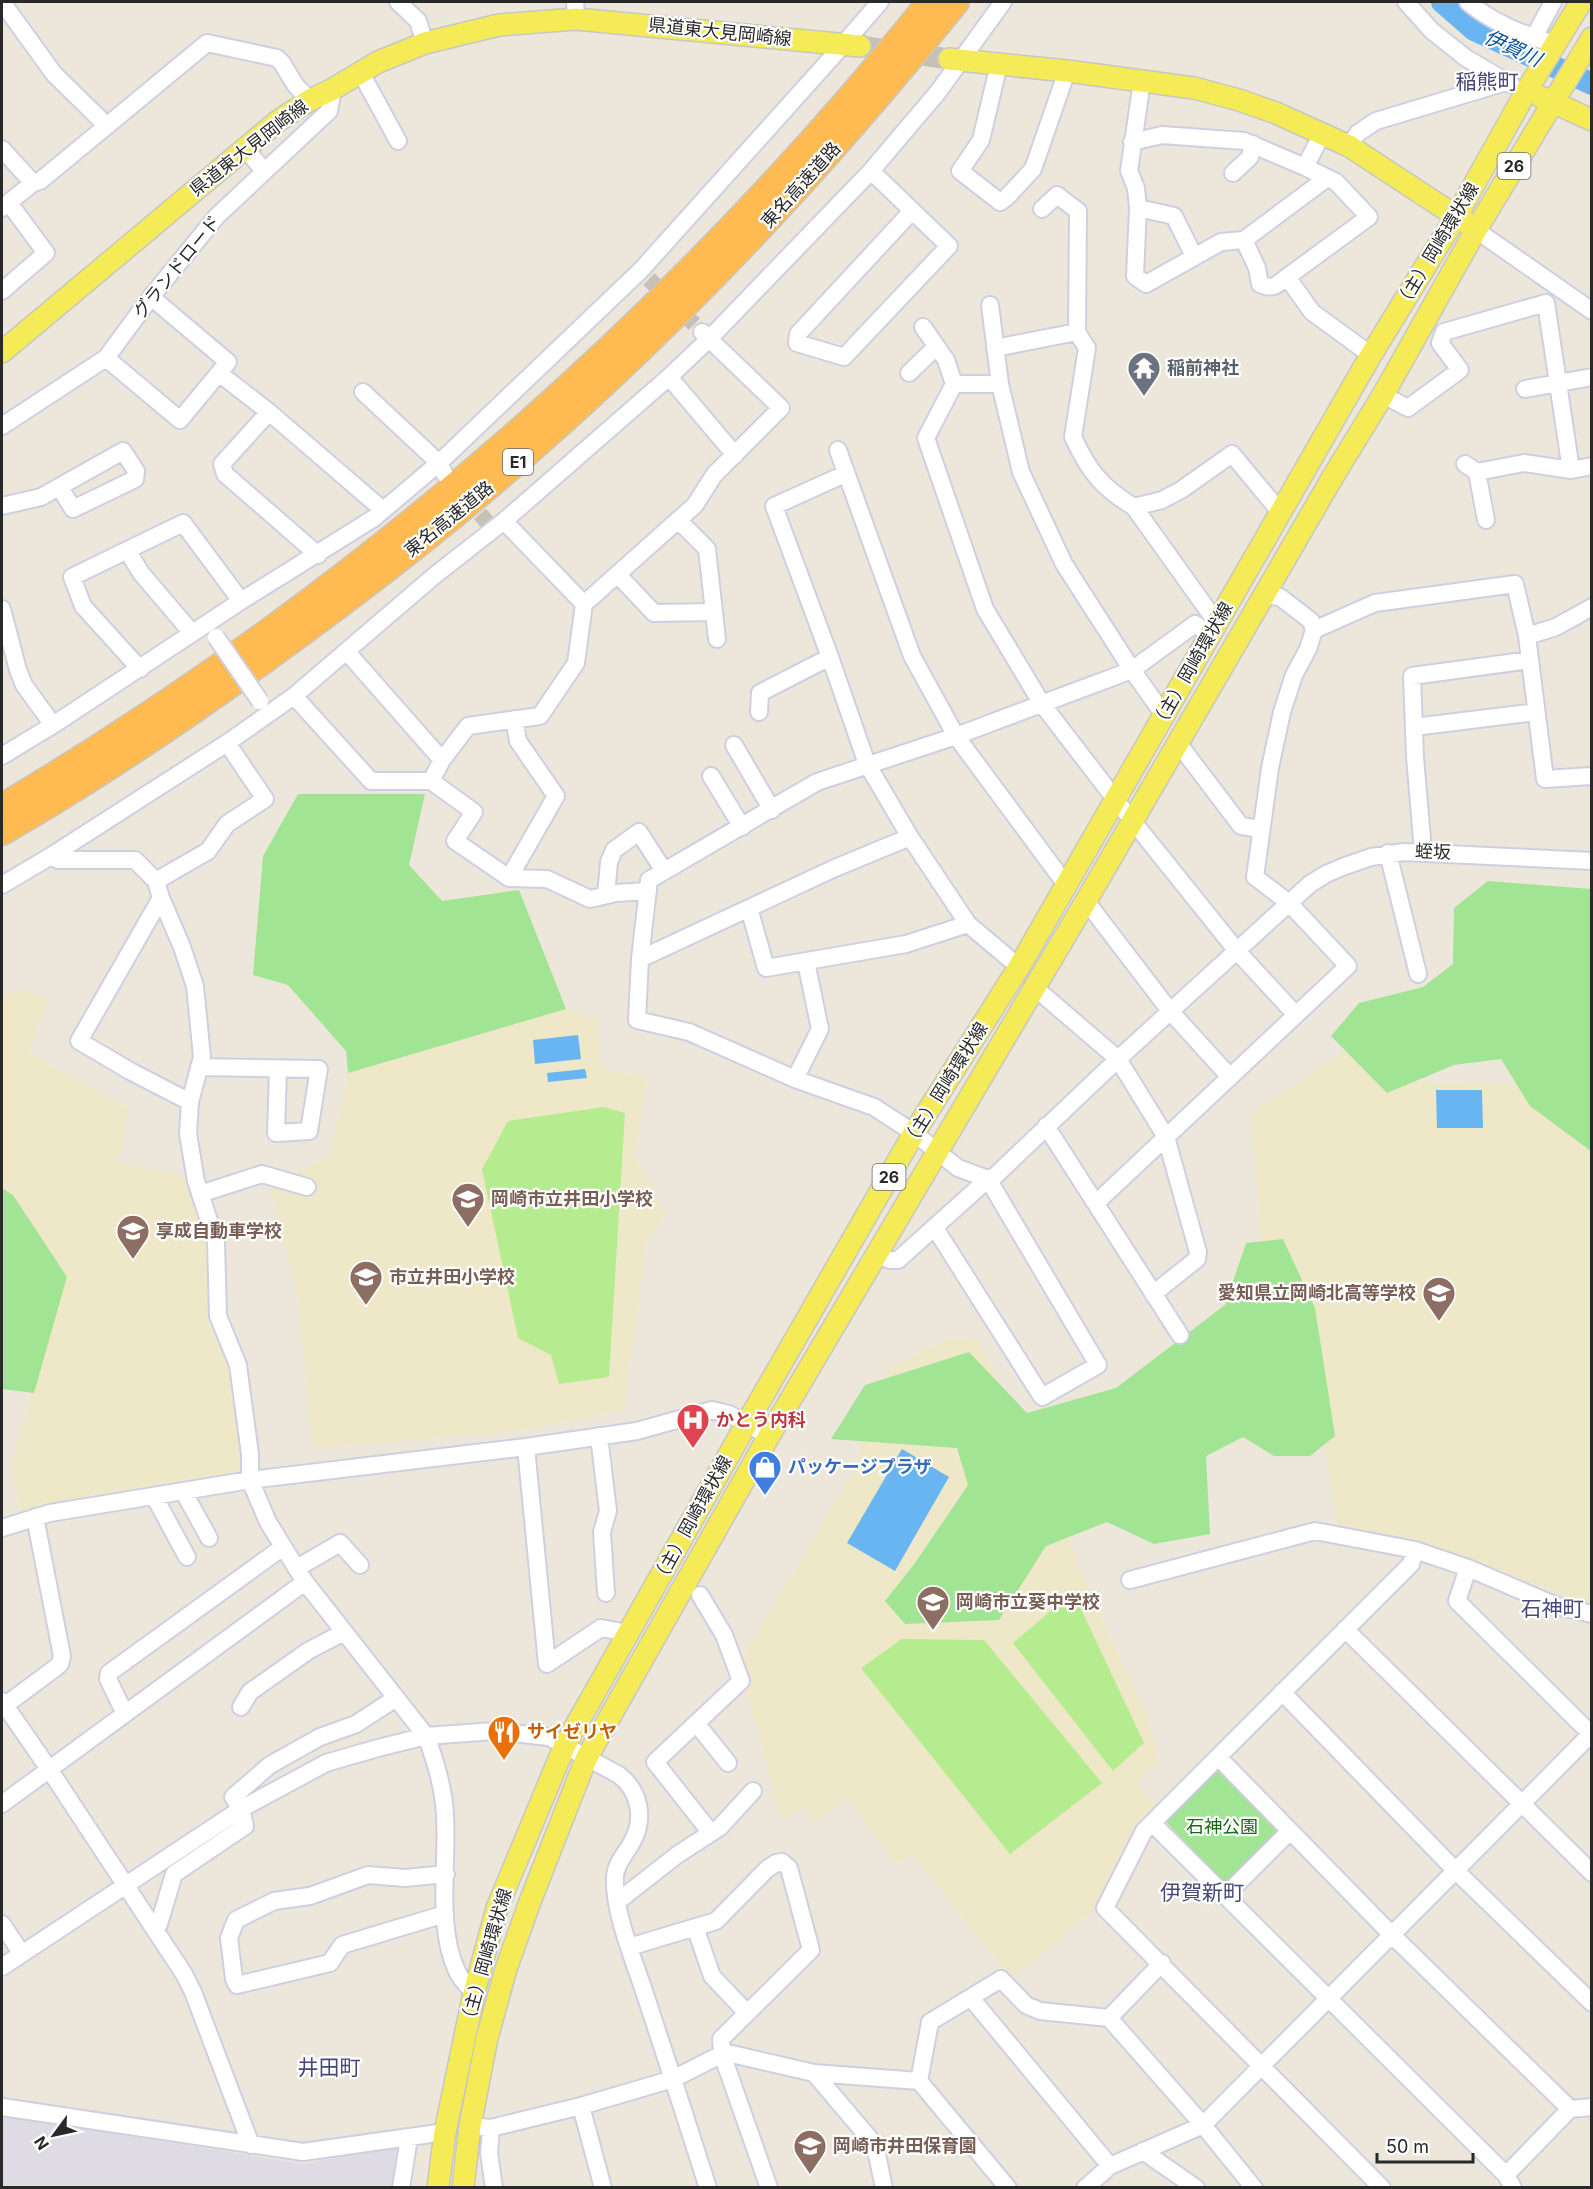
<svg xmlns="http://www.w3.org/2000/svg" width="1593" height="2189" viewBox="0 0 1593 2189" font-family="Inter,'Noto Sans JP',sans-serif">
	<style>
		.industrial { fill: #dfdbe4 }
		.education { fill: #eee8c8 }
		.green { fill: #a1e494 }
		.pitch { fill: #b4ec8f }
		.water { fill: #69b5f2 }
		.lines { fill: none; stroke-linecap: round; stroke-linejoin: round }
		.river { stroke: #69b5f2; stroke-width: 22 }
		.minor-tunnel { stroke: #c5c1b7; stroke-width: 16; stroke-dasharray: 16 8; stroke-linecap: butt }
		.major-tunnel { stroke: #c5c1b7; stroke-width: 21; stroke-dasharray: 21 10; stroke-linecap: butt }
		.minor-casing { stroke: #cfcfe2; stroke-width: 20 }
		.major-casing { stroke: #c7c7c7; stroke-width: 24 }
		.highway-casing { stroke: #c7c7c7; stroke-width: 27 }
		.minor { stroke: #fff; stroke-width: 16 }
		.major { stroke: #f4eb56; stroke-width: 21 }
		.highway { stroke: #ffbb51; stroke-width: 24 }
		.minor-bridge-casing { stroke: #cfcfe2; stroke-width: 20; stroke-linecap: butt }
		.minor-bridge { stroke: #fff; stroke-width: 16 }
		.labels { text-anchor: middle; stroke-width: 4.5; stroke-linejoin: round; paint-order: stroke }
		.shield { fill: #fff; stroke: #696969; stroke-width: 1.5 }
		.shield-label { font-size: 16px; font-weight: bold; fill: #292929 }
		.street-label { font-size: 18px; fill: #292929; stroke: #fff }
		.worship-label { font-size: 18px; font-weight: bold; fill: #5b616d; stroke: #fff; text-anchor: start }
		.education-label { font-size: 18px; font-weight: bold; fill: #785e54; stroke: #fff; text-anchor: start }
		.health-label { font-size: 18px; font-weight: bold; fill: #be3a42; stroke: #fff; text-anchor: start }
		.shop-label { font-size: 18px; font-weight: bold; fill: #366cbe; stroke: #fff; text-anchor: start }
		.food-label { font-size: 18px; font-weight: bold; fill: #c56008; stroke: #fff; text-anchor: start }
		.park-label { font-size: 18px; fill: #1a6717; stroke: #fff }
		.water-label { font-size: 20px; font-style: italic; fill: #09509c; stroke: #fff }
		.quarter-label { font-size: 21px; fill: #48487a; stroke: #fff }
	</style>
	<rect width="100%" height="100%" fill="#ece7da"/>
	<path class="industrial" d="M2,2116l303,48 92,-19 -5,42h-390z"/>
	<path class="education" d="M17,988l31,12 -19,53 101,56 -12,53 73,17 20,64 23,122 16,109 -229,42 -10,-52 55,-187 -53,-82 -11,-7v-190z
		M566,1009l31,10 4,49 46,10 -12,80 31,56 -19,27 -23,169 -107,21 -204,18 -16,-160 -28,-104 60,-29 19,-83z
		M1357,1042l36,38 163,6 35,30v489l-18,-5 -115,-47 -120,-28 -26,-152 -49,-102 -12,-158z
		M947,1338l32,1 82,178 31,81 54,114 14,49 -24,21 20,23 -16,12 -45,92 -83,69 -100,-123 -16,9 -49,-66 -31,25 -13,-16 -21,14 -43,-157 118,-199 6,-56 27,-41z"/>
	<path class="green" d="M298,794h127l-16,71 33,36 77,-11 47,119 -218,64 -2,-22 -58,-66 -35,-10 10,-119z
		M1488,881l103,8v262l-61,-45 -29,-47 -47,6 -67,28 -56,-57 28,-33 64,-16 30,-23 1,-56z
		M2,1188l11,7 54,82 -33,116 -32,-4z
		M1283,1239l32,69 20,128 -25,20h-36l-31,-19 -37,19 4,78 -56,10 -47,-22 -61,24 -47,74 -94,4 -20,-23 30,-38 53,-78 -11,-37 -126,-9 34,-54 104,-33 58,61 89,-25 109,-83 21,-62z
		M1217,1770l62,62 -54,52 -59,-62z"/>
	<path class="pitch" d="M604,1107l21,6 -16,264 -50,7 -8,-29 -33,-17 -36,-169 26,-48z
		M1073,1592l71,151 -31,28 -100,-128z
		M902,1639l82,1 118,143 -92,71 -149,-186z"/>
	<path class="water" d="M578,1035l3,24 -46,5 -2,-24z
		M585,1069l2,9 -39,4 -1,-9z
		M1436,1090h46l1,38h-46z
		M902,1449l47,28 -54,94 -48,-28z"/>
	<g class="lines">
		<path class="river" d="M1442,2l32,28 118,54"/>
		<path class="minor-tunnel" d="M649,279l53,53
			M464,496l23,26"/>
		<path class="major-tunnel" d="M860,46l89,13"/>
		<defs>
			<path id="minor" d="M2,2l52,72 53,52
				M398,2l20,19 7,22
				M575,2l1,17
				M1406,2l26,29 34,27 46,27
				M1468,2c25,21 55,33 87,42
				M1534,37l19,-35
				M999,64l-18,76 -21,31 40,31 7,-5 26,-28 34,-98
				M361,73l37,68
				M1142,81l-13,90 7,17 2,20 -3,68 11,8 75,-42 23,-2 13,28 3,16c13,6 17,1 27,-7l25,35 59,43
				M1132,142l30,-7 82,6 61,26 31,15 33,35 -82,60
				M1349,146l9,-13 18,-12 130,-39
				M245,148l19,23
				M2,149l31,34
				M1305,167l17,-33
				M871,171l78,75 -105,111 -47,-14 1,-9 114,-123
				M1233,173l17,-16 3,-13
				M2,208l31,-25 7,-2 167,-138 70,15 5,5 14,23 14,14
				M1138,208l36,8 20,40
				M1042,209l15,-14 21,16 -1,121
				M1476,230l116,81
				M1244,240l83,-62
				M2,291l44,-38 -37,-50
				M990,305l10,79 21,88 43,92 68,106 32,45
				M923,327l23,33 8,24
				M995,348l82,-16 10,16 -14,89c15,33 29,51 61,70l83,116
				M106,358l74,62 48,-58 -77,-65
				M909,373l27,-26
				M220,374l49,38 114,98
				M669,377l66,78
				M1000,384h-46l-28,54 59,171 57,95 73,95 122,152 59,64
				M1525,389l67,-12
				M363,392l76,71 6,12
				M1383,395l25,13 52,-38 -20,-27 4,-11 102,-29 25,167
				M269,412l-47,52 3,10 93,81
				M2,426l104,-68 45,-61 66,-81 112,-105 4,-22
				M838,450l74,206 44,80 111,150
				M1465,464l12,8 47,-9 47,7 21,-4
				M1477,472l9,48
				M845,474l-71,32 56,151 37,107 43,73 58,87 51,43
				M2,506l39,-9 82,-46 13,20 -1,8 -62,30 -13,-21
				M1134,507l28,-7 19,-10 51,-36 49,59
				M504,521l80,83
				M679,521l28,28 10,90
				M127,550l14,23 51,60
				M618,575l36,38 60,-1
				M2,609l16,61 6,15 29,40
				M1314,630l61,-27 140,-19 12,52 18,143 47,-3
				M1527,636l29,-9 36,-20
				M347,652l95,108
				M140,669l-57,-63 -11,-29 111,-54 58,78
				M294,696l77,85h60l11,-21 26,-34 72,-10 36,-53 8,-59 111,-99 19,-30 67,-67 -79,-76
				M759,712l1,-19 70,-36
				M1414,727l122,-15
				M1178,743l63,83 20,3
				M734,745l38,65
				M2,756l51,-31 188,-124 133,-83 65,-55 202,-193 193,-215 46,-53
				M711,776l31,51
				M431,781l43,31 -19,29 54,37 47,-82 -38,-55 -4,-22
				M1423,851l-8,-94 -3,-81 118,-16
				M1388,853l30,121
				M51,856l176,-113 67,-47 140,-120 70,-55 165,-144 40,-38 162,-168 67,-79 65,-90
				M509,878l38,1 43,20 26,-6 32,-2
				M156,881l52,-30 19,-27 38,-25 -38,-56
				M2,885l49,-29 7,4h77l21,21 5,17 21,49 13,39 7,71 -12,45 -2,32 8,47 20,61 2,74 20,49 12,89v26l18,42 37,60 121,154c10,26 18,53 19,80 3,48 -9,111 12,155 3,8 11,15 17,22
				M606,895l3,-33 5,-12 25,-18 25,39
				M161,898l-82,143 51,30 60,31
				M1086,901l84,110 60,66
				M749,908l17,60 140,-24 62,-20
				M640,959l195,-91 75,-31
				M1034,987l84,72 48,78 32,115 -1,7 -44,35
				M199,1067l120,2 -10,62 -33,2 2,-64
				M795,1079l25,-50 -14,-67
				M1046,1126l134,209
				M988,1179l-30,-11 -44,-35 -40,-26 -79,-28 -106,-47 -52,-12 3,-61 9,-79 168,-98 139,-46 176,-66 63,-46 15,11
				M200,1194l62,-20 45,13
				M1096,1203l252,-237 -59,-63 -34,-26 15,-109 12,-56 12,-37 14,-26 6,-19 -3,-9 -31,-24 -17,-2
				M935,1228l107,169 56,-32 -110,-186
				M876,1255l14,5h8l90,-81 7,-3 123,-117 192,-175 16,-10 19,-8 26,-9 33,-5 188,9
				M599,1436l9,75 -6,21 4,61
				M526,1447l21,217 54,-36 27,5
				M183,1491l26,47
				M154,1496l33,61
				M2,1528l48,-15 200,-33 276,-33 111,-16 75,-21 17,4 40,22
				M297,1568l43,-25 20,22
				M1468,1568l-11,33 135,134
				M1130,1580l185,-49 100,19 53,18 89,38 35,8
				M700,1595l24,40 17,46 -86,81 56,71
				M1345,1629l247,244
				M1282,1692l173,178 137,133
				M2,1701l47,68 135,205 9,18 58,153
				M4,1706l50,-37 6,-5 2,-8 -27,-139
				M241,1707l9,-15 58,-41 36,-19
				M125,1714l-17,-35 1,-6 174,-126
				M696,1723l32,40
				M1218,1757l174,178 178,174
				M2,1804l303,-222
				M1152,1823l354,352 7,13
				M1225,1896l65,-65
				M617,1902l60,-47 43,-28 33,-36
				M445,1914l-103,31 -12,18 -93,22 -3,-6 -5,-41 7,-18 38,-19 36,-5 58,-21 37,3 41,-4
				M2,1924l20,30
				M695,1927l17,49 35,37
				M156,1929l3,-5 15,-50 71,-48 -4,-17 -8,-12 37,-32 50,-28 36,-13 40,-26
				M629,1947l87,-26 51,-52 9,-6 6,-1 7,6 22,82 -90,89 1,15 47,134
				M2,1967l239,-158 85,-46 52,-15 48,-12 68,-5 55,6 70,38c22,17 26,46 12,69 -6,11 -15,19 -16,32 -2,34 18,82 29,115 22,66 43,131 64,197
				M971,1998l139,168
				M1109,2018l53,-55
				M814,2073l61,72 9,43
				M919,2081l11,-59 71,-43 25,26 14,6 69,7 94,107 51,63
				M581,2106l22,82
				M2,2107l301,45 142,-20
				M470,2126l21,2 90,-22 92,-27 49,-25h10l82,19 105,8 89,107
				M491,2128l-2,25 5,35
				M1143,2151l53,37
				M1506,2175l64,-66 22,-2
				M401,2188l8,-50
				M1085,2188l25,-22 93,-41 389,-392
				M1382,2188l-277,-280 39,-77 267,-267 4,-14"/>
			<path id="major" d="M949,59l118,12 127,17 45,12 37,13 73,33 119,78
				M1541,97l51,23
				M2,352l276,-231 32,-21 23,-11 45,-27 47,-19 74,-18 77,-6 284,27
				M438,2188l7,-56 29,-139 23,-85 68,-163 182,-322 167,-290 105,-166 352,-612 86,-140 70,-125 54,-88
				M463,2188l7,-62 17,-88 19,-69 25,-70 55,-140 183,-323 317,-535 248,-426 49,-80 93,-165 116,-192"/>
			<path id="highway" d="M2,806c354,-210 668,-483 927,-804
				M2,833c94,-54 184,-115 272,-179 90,-65 178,-133 261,-207 154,-135 294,-286 422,-445"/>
		</defs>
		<use href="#minor" class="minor-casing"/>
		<use href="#major" class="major-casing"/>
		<use href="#highway" class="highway-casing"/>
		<use href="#minor" class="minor"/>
		<use href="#major" class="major"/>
		<use href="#highway" class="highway"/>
		<defs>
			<path id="minor-bridge" d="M216,637l44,64"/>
		</defs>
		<use href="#minor-bridge" class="minor-bridge-casing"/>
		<use href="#minor-bridge" class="minor-bridge"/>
	</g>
	<defs>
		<symbol id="temple-pin" viewBox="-11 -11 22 30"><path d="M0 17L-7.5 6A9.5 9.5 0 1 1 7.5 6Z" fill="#6b7280" stroke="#fff"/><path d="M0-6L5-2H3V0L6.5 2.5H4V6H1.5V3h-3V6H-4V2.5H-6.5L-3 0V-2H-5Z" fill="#fff"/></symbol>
		<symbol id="school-pin" viewBox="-11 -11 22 30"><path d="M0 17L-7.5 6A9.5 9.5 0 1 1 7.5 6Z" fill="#8d6e63" stroke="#fff"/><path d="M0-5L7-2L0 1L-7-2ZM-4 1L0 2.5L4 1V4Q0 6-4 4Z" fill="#fff"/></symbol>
		<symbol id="hospital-pin" viewBox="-11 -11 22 30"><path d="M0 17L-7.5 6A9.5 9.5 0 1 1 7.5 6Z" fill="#e0444e" stroke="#fff"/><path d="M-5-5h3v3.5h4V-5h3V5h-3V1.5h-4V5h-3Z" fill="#fff"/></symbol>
		<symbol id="shop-pin" viewBox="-11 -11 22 30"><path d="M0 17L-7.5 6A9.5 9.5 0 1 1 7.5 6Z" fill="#3f7fe0" stroke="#fff"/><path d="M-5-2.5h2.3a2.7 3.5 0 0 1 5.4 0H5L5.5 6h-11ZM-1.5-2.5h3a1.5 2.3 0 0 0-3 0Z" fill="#fff"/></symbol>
		<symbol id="restaurant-pin" viewBox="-11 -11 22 30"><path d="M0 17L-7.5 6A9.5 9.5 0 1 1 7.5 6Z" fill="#e8710a" stroke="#fff"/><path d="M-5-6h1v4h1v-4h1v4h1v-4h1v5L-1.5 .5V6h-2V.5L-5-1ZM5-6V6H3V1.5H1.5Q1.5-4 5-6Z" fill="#fff"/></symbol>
	</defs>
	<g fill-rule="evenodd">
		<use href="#temple-pin" x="1125" y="349" width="38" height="52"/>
		<use href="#school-pin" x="449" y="1180" width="38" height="52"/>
		<use href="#school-pin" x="114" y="1212" width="38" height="52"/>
		<use href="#school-pin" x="347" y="1258" width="38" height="52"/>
		<use href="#school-pin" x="1420" y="1274" width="38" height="52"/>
		<use href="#hospital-pin" x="674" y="1401" width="38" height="52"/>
		<use href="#shop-pin" x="746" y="1448" width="38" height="52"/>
		<use href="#school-pin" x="914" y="1583" width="38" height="52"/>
		<use href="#restaurant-pin" x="485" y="1713" width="38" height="52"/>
		<use href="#school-pin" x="791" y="2127" width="38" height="52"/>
	</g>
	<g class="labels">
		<g class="shield">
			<rect x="1497.5" y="153" width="33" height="26" rx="4.5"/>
			<rect x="503" y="449" width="30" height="26" rx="4.5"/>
			<rect x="872.5" y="1164" width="33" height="26" rx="4.5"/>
		</g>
		<g class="shield-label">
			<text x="1514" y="172">26</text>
			<text x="518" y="468">E1</text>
			<text x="889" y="1183">26</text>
		</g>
		<g class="street-label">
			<text transform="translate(720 32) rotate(6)" y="6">県道東大見岡崎線</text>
			<text transform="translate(249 148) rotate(-38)" y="6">県道東大見岡崎線</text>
			<text transform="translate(801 185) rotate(-48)" y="6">東名高速道路</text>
			<text transform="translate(1437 246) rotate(-59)" y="6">（主）岡崎環状線</text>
			<text transform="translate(177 267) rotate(-51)" y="6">グランドロード</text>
			<text transform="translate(449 519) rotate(-39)" y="6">東名高速道路</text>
			<text transform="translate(1192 666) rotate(-60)" y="6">（主）岡崎環状線</text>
			<text transform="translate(1433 852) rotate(2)" y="6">蛭坂</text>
			<text transform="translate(945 1085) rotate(-58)" y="6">（主）岡崎環状線</text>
			<text transform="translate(692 1520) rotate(-61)" y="6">（主）岡崎環状線</text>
			<text transform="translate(486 1958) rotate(-74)" y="6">（主）岡崎環状線</text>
		</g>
		<g class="worship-label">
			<text x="1167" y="374">稲前神社</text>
		</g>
		<g class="education-label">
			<text x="491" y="1205">岡崎市立井田小学校</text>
			<text x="156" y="1237">享成自動車学校</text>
			<text x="389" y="1283">市立井田小学校</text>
			<text x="1416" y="1299" text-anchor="end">愛知県立岡崎北高等学校</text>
			<text x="956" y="1608">岡崎市立葵中学校</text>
			<text x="833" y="2152">岡崎市井田保育園</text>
		</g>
		<g class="health-label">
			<text x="716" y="1426">かとう内科</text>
		</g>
		<g class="shop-label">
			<text x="788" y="1473">パッケージプラザ</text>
		</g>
		<g class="food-label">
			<text x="527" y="1738">サイゼリヤ</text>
		</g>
		<g class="park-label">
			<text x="1222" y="1833">石神公園</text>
		</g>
		<g class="water-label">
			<text transform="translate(1513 48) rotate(25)" y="7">伊賀川</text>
		</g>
		<g class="quarter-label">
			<text x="1487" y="89">稲熊町</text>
			<text x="1552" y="1616">石神町</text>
			<text x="1202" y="1900">伊賀新町</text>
			<text x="329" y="2075">井田町</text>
		</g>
	</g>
	<rect width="1593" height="2189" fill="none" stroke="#292929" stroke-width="6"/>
	<g transform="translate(54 2135) rotate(237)" stroke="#ffffff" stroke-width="4.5" paint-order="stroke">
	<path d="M0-4.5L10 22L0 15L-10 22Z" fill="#292929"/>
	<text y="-9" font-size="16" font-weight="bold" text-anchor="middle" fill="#292929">N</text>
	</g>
	<path d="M1377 2153v9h96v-9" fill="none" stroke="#292929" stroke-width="3"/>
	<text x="1386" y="2153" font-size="18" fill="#292929" stroke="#ffffff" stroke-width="4.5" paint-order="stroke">50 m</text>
</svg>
